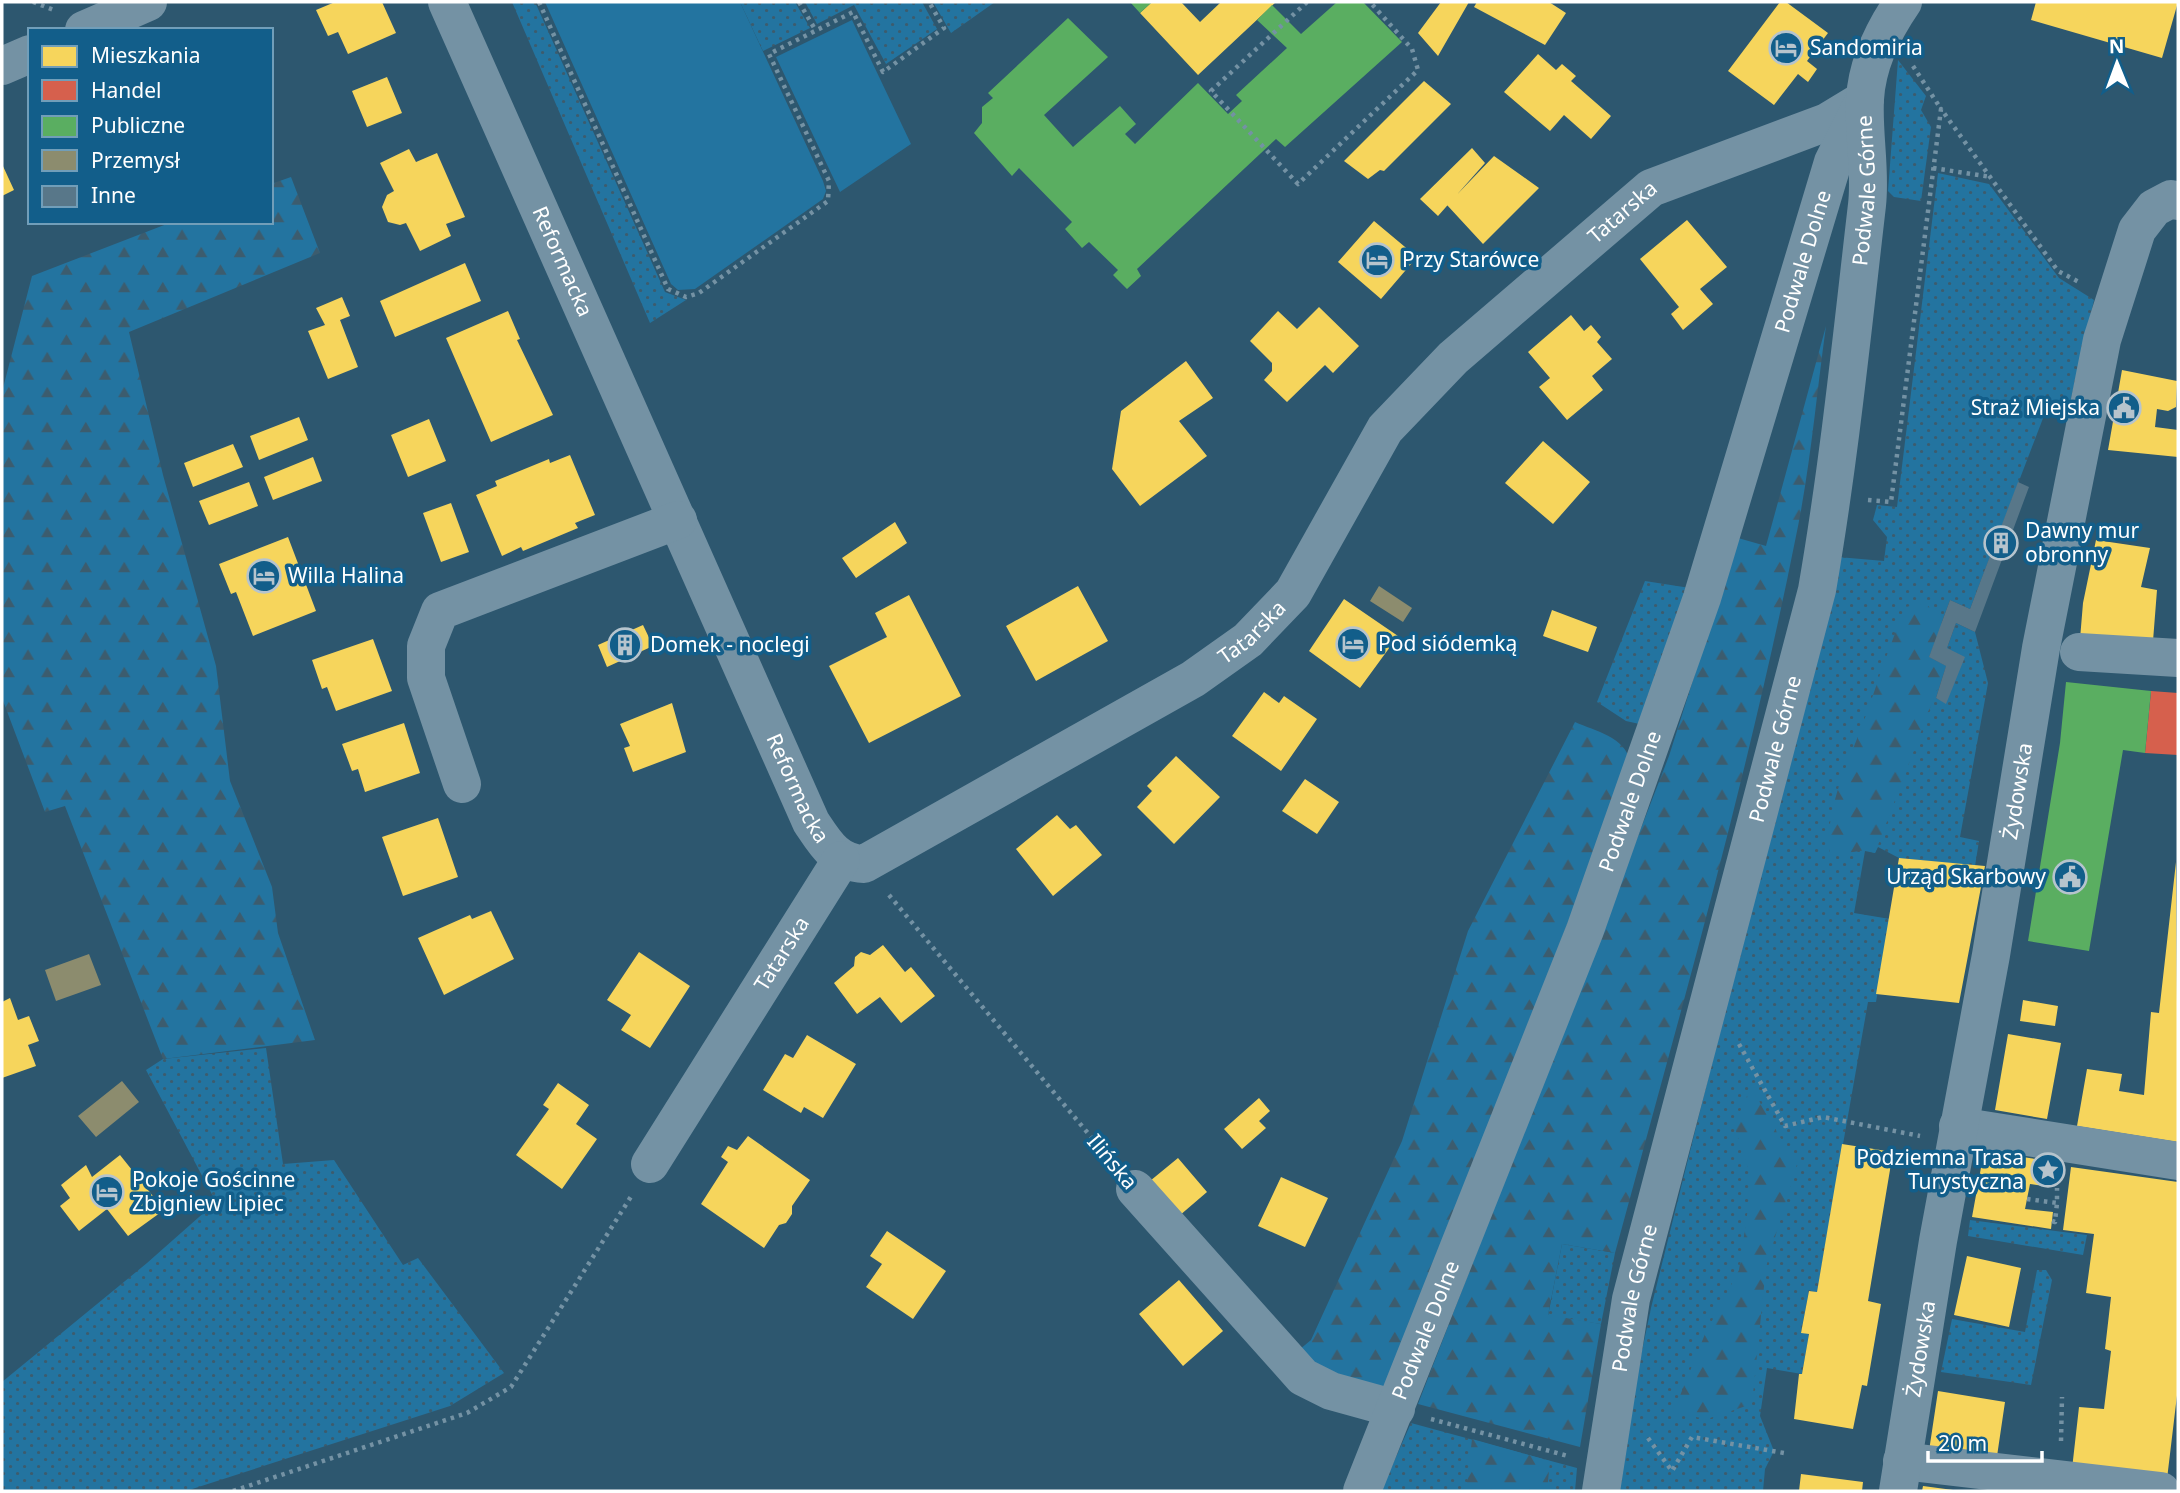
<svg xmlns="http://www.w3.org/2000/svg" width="2180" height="1493" viewBox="0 0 2180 1493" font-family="'Noto Sans',sans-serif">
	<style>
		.grass { fill: url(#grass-dots) }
		.forest { fill: url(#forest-firs) }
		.park { fill: #2374a0 }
		.homes { fill: #f6d55c }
		.shops { fill: #d6604d }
		.public { fill: #5aae61 }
		.industry { fill: #8c8c6e }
		.building { fill: #587789 }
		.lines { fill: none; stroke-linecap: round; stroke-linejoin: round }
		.path { stroke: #7492a4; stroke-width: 4.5; stroke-dasharray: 3.5 5; stroke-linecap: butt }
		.minor { stroke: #7492a4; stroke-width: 38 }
		.labels { text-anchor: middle; stroke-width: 7; stroke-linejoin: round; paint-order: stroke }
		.poi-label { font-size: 21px; fill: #fff; stroke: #125e8a; text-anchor: start }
		.street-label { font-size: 21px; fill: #fff; stroke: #125e8a }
	</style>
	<defs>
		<pattern id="grass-dots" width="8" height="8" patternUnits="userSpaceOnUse" patternTransform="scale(1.75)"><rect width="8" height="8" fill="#2374a0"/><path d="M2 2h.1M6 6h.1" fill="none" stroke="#3c5c6e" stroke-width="1.8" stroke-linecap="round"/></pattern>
		<pattern id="forest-firs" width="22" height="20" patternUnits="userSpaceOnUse" patternTransform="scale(1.75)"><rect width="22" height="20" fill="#2374a0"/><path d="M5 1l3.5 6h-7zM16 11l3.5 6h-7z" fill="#3c5c6e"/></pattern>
	</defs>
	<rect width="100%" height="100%" fill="#2d576f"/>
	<path class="grass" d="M512,2h23l130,290 21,8 -36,23z
		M740,2h55l15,26 -47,23z
		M805,2h117l15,27 -51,35 -32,-59 -37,19z
		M933,2h62l-44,31z
		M1898,60l28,36 -5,14 10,17 -10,74 -27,-4 -6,-6z
		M1938,173l51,11 70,94 35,22 -25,107 -19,-7 -80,209 -20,-9 -21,57 17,9 -10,32 10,5 1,-55 9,-25 19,9 13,51 -28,154 19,4 -4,25 -76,-8 -21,-11 -3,6 -10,-2 -11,62 36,6 -14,83h-8l-51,290 -8,-1 -8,41 8,2 -7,40 -35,-6 -7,48 14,35 -9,18 -2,22h-144l20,-126 12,-57 187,-751 46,4 3,-24 -14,-17 4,-15 20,2z
		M1645,581l45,7 -46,137 -18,-4 -29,-19z
		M266,1048l17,116 51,-4 69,105 15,-7 86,115 -54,33 -264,85h-184v-109l145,-119 69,-61 -70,-132 17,-11z
		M1970,1220l117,15 -4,20 -115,-19z
		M1562,1244l53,9 -14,71 -53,-8z
		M2037,1270h9l6,10 -21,105 -90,-13 11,-53 73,13z
		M1411,1423l166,45 -2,23h-194z"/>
	<path class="forest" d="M291,177l29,76 -191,79 34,143 53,191 14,115 42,106 6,46 37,107 -152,19 -98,-253 -20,6 -43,-114v-306l30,-116 140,-54h99v-38z
		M1826,326c-10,72 -16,145 -31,215 -48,240 -116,476 -180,712l-53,-9 -14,71 53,9 -21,123 -162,-43 251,-648 69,-218 28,8z
		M1926,603l16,21 -13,33 17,9 -71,187 -10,-3 -35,6c-7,-48 21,-97 36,-141 13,-36 24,-72 40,-108z
		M1575,722c20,9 51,15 55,40l-243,628 -12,2 -82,-37 18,-15 91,-199 66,-210z
		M1751,1087l28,49 19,25 -32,106 -14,137 -45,15 -34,-6 32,-79 34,-64 13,-89 -18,-56z
		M1472,1439l78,22 -3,30h-81z"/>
	<path class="park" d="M545,2h195l83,179 3,10 -3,8 -128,90 -17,1 -7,-6z
		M852,20l59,124 -71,48 -64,-135z"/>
	<path class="homes" d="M335,2h47l14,31 -48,21 -10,-22 -10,4 -12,-26z
		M1152,2h29l19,20 21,-20h55l-78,73 -58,-62z
		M1441,2h28l-31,54 -20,-23z
		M1477,2h72l17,11 -21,32 -71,-38z
		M1780,2h6l42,31 -21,28 10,8 -9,13 -10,-8 -24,31 -46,-34z
		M2036,2h142l-16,56 -131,-38z
		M1538,54l18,16 6,-6 14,12 -5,5 40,35 -20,23 -27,-24 -14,16 -46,-39z
		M387,77l15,36 -35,14 -15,-36z
		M1424,81l27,23 -67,67 -4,-1 -12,9 -24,-18z
		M1472,148l13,15 -47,53 -18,-17z
		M409,149l7,13 21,-9 28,64 -19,7 5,12 -31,15 -14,-28 -6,2 -12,-3 -6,-15 5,-12 7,-4 -14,-28z
		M1494,156l45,32 -56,56 -36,-39z
		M2,164l12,26 -12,6z
		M1687,220l40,47 -27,22 13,15 -30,26 -12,-16 8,-7 -39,-48z
		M1374,221l43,36 -36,42 -43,-37z
		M465,263l16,38 -86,36 -15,-36z
		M342,297l8,19 -10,4 18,47 -30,12 -20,-48 17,-6 -9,-17z
		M1319,307l40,39 -26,27 -8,-8 -38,37 -23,-22 8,-9v-8l-22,-22 28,-30 19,18z
		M508,311l12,28 -3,1 36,75 -62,27 -45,-104z
		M1571,315l13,16 7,-6 10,12 -4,5 15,17 -20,17 11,14 -36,30 -28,-33 11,-9 -22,-26z
		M1186,361l27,37 -34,23 28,35 -67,50 -28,-37 9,-58z
		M2122,370l55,11 -1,26 -8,4 -11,-2 -2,18 23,3v27l-70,-7z
		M299,417l9,23 -49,20 -9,-24z
		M429,419l17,42 -38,16 -17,-42z
		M1543,441l47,41 -37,42 -48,-41z
		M233,444l10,23 -50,20 -9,-24z
		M570,455l25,60 -20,8 3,5 -55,23 -2,-4 -19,9 -26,-61 21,-9 -2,-5 54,-22 1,4z
		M313,457l9,24 -49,19 -9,-23z
		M249,482l9,24 -49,19 -10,-24z
		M451,503l18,49 -28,10 -18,-49z
		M895,522l12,21 -51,35 -14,-20z
		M288,537l28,74 -63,25 -17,-44 -5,2 -12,-30z
		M2096,540l54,8 -9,39 16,3 -4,51 -73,-2 3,-36z
		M1078,586l30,55 -72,40 -30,-55z
		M909,595l52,101 -92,47 -40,-77 58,-29 -12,-24z
		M1344,599l54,37 -38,52 -51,-37z
		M1552,610l45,17 -9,25 -45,-16z
		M643,625l10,21 -46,21 -9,-22z
		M373,639l19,52 -56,20 -9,-24 -5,2 -10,-29z
		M1264,692l15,11 5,-7 33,23 -36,52 -49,-35z
		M672,703l14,49 -53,20 -9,-24 6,-2 -10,-22z
		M404,723l16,50 -55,19 -7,-23 -6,2 -10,-27z
		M1176,756l44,41 -46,47 -37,-37 15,-16 -5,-5z
		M1305,779l34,23 -22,32 -35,-23z
		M1057,815l13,14 6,-4 26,30 -49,41 -37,-47z
		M438,818l20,59 -55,19 -21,-59z
		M1899,858l86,8 -26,137 -83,-9z
		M2176,862l2,280 -101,-16 10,-57 35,5 -3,17 25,4 7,-83 8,1z
		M491,911l23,48 -70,36 -26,-57 52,-23 2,4z
		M883,945l22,27 6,-5 24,29 -34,27 -21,-26 -23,17 -23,-31 20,-17 1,-9 6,-5 9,3z
		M639,952l51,34 -40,62 -29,-18 10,-15 -24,-15z
		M10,998l8,22 11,-4 10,25 -11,4 8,21 -34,12v-76z
		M2023,1000l35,6 -3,20 -35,-5z
		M2008,1034l53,9 -14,76 -52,-9z
		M807,1035l49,29 -33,54 -19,-11 -3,6 -38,-23 22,-36 8,4z
		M558,1083l31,22 -13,19 21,15 -35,50 -46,-34 33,-46 -6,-4z
		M1259,1098l11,13 -11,10 7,7 -24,21 -18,-20z
		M748,1136l62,44 -18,26v8l-6,9 -7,2 -15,23 -63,-44 27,-42 -7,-5 7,-11 9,4z
		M1842,1144l51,8 -25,149 13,3 -14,82 -5,-1 -9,44 -59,-10 5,-45h3l7,-40 -8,-1 8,-42 8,1z
		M1984,1151l70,11 -4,25 -20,-3 -5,25 28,3 -2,17 -79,-12z
		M120,1155l44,55 -36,26 -21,-27 -28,22 -19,-25 10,-8 -9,-13 25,-20 6,12z
		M1178,1158l29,34 -28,24 -29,-35z
		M2071,1167l107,15v205l-11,92 -95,-10 7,-62 25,2 7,-58 -6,-2 6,-52 -25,-4 8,-59 -31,-4z
		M1281,1177l47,21 -23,49 -47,-21z
		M887,1231l59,40 -33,48 -47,-32 16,-23 -12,-8z
		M1967,1256l54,12 -12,59 -55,-12z
		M1179,1280l44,51 -40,35 -44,-52z
		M1938,1391l67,11 -9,61 -67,-12z
		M1801,1474l62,8 -1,9h-63z
		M1923,1486l30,4v1h-31z"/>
	<path class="shops" d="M2151,691l27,2v62l-33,-2z"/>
	<path class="public" d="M1130,2h22l-12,11z
		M1337,2h26l39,40 -117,105 -9,-8 -139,130 4,7 -14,13 -14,-14 5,-5 -29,-28 -7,6 -17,-19 7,-7 -53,-54 -7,8 -38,-43 8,-10v-16l11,-9 -5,-5 80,-75 40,39 -64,58 29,32 47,-41 16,18 -11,10 10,10 63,-61 30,31 14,-13 -6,-6 51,-47 -30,-28 15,-15 29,29z
		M2066,682l85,9 -6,62 -22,-3 -34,201 -61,-10 32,-198z"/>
	<path class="industry" d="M1379,586l33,22 -9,14 -33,-21z
		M89,954l12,31 -45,16 -11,-31z
		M122,1081l17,21 -43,35 -18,-21z"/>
	<path class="building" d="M2018,482l11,5 -54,145 -19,-9 -9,25 18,9 -19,47 -10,-6 10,-32 -17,-9 21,-57 20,9z"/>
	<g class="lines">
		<path class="path" d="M33,2l21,8
			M539,2l129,287 18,8 13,-4 129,-92 1,-20 -60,-127 84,-42 30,60 61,-44 -15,-26
			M799,2l17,29
			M1307,2l-96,89 87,93 120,-114 -6,-21 -42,-47
			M1913,66l28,43
			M1933,168l58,9
			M1868,500l23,2 50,-393 117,162 23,12
			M889,895l223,267
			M1739,1044l46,82 38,-9 97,19
			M2027,1199l30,4v-15
			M2052,1221l3,1 2,-19
			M1431,1419l137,37
			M1648,1438l24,33 20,-34 92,16
			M2061,1441l1,-44
			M233,1491l234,-78 44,-26 121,-192"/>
		<g class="minor">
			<path id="s1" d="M447,2l364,820c14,21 25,41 53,42l329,-185 55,-39 45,-47 92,-164 68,-71 198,-170 176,-66 38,-23"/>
			<path d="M84,30l64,-28"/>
			<path d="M2,66l28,-12"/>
			<path d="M2079,652l99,6"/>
			<path d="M462,784l-36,-106v-32l14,-35 238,-91"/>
			<path d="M1958,1126l220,35"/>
			<path id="s2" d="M650,1164l191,-304"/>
			<path d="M1135,1189l168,188 28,14 65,18"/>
			<path d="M1902,1461l259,30"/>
			<path id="s3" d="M1362,1491l223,-561 117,-332 131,-436 30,-60"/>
			<path id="s4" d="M1601,1491l30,-192 186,-709c22,-127 35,-256 50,-385 4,-35 -4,-71 -2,-106 2,-36 18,-68 38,-97"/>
			<path id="s5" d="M1898,1491l40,-250 53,-286 50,-307 61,-308 35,-110 17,-22 17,-9 7,2"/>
		</g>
	</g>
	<defs>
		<symbol id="hotel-ring" viewBox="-11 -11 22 22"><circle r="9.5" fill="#125e8a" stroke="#b6c4cd" stroke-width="1.5"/><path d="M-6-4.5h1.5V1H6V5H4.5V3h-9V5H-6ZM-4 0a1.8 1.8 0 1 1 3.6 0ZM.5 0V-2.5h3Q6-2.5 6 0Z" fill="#b6c4cd"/></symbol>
		<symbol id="civic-ring" viewBox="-11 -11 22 22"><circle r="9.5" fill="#125e8a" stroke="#b6c4cd" stroke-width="1.5"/><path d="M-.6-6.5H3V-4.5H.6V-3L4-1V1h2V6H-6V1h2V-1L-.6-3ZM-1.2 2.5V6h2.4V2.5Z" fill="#b6c4cd"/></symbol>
		<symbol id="building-ring" viewBox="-11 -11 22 22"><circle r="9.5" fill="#125e8a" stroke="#b6c4cd" stroke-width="1.5"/><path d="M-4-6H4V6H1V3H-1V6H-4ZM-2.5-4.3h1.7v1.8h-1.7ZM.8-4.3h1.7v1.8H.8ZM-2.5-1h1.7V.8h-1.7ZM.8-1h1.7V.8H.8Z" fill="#b6c4cd"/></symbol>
		<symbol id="sight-ring" viewBox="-11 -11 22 22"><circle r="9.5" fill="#125e8a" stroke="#b6c4cd" stroke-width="1.5"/><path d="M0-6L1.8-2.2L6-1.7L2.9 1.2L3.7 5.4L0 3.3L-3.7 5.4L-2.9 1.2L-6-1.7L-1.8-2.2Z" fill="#b6c4cd"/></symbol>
	</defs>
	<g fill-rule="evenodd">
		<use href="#hotel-ring" x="1767" y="29" width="38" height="38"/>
		<use href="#hotel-ring" x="1358" y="241" width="38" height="38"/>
		<use href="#civic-ring" x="2105" y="389" width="38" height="38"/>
		<use href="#building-ring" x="1982" y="524" width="38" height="38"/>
		<use href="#hotel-ring" x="245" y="557" width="38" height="38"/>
		<use href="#hotel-ring" x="1334" y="625" width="38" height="38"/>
		<use href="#building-ring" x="606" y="626" width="38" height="38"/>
		<use href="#civic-ring" x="2051" y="858" width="38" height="38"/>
		<use href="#sight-ring" x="2029" y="1151" width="38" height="38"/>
		<use href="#hotel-ring" x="88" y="1173" width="38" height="38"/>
	</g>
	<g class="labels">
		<g class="poi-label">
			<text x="1810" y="55">Sandomiria</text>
			<text x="1402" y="267">Przy Starówce</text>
			<text x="2100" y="415" text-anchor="end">Straż Miejska</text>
			<text x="2025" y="538">Dawny mur<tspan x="2025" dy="24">obronny</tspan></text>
			<text x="288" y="583">Willa Halina</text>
			<text x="1378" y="651">Pod siódemką</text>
			<text x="650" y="652">Domek - noclegi</text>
			<text x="2046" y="884" text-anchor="end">Urząd Skarbowy</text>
			<text x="2024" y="1165" text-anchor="end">Podziemna Trasa<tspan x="2024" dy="24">Turystyczna</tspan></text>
			<text x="132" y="1187">Pokoje Gościnne<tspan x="132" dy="24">Zbigniew Lipiec</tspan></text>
		</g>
		<g class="street-label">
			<text dy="7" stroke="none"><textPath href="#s4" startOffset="1330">Podwale Górne</textPath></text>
			<text dy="7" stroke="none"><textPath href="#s1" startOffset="1988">Tatarska</textPath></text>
			<text dy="7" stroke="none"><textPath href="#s1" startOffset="284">Reformacka</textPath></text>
			<text dy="7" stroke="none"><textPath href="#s3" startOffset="1307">Podwale Dolne</textPath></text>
			<text dy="7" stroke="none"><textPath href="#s1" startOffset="1421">Tatarska</textPath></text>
			<text dy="7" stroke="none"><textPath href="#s4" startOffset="763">Podwale Górne</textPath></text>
			<text dy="7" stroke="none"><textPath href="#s1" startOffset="861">Reformacka</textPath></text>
			<text dy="7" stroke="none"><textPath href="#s5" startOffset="710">Żydowska</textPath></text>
			<text dy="7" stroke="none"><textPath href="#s3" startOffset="740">Podwale Dolne</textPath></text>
			<text dy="7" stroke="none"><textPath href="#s2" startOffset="248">Tatarska</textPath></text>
			<text transform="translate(1112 1162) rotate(50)" y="7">Ilińska</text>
			<text dy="7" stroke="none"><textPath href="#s4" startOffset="196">Podwale Górne</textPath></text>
			<text dy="7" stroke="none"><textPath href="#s3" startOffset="173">Podwale Dolne</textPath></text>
			<text dy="7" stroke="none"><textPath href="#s5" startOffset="144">Żydowska</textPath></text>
		</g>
	</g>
	<rect width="2180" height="1493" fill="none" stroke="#ffffff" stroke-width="7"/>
	<rect x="28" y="28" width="245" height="196" fill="#125e8a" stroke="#719eb9" stroke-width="2"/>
	<rect x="42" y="46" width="35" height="21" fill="#f6d55c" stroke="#719eb9" stroke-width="2"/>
	<text x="91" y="63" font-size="21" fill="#ffffff">Mieszkania</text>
	<rect x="42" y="80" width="35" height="21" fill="#d6604d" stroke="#719eb9" stroke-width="2"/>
	<text x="91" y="98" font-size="21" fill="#ffffff">Handel</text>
	<rect x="42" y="116" width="35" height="21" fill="#5aae61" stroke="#719eb9" stroke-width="2"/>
	<text x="91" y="133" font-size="21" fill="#ffffff">Publiczne</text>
	<rect x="42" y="150" width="35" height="21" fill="#8c8c6e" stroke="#719eb9" stroke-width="2"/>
	<text x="91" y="168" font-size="21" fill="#ffffff">Przemysł</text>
	<rect x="42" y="186" width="35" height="21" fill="#587789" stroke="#719eb9" stroke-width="2"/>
	<text x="91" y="203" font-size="21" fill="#ffffff">Inne</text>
	<g transform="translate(2117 63) rotate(359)" stroke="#125e8a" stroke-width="5" paint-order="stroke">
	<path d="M0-5L12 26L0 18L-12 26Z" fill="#ffffff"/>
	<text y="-10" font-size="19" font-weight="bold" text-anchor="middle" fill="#ffffff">N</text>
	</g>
	<path d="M1928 1451v10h114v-10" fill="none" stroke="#ffffff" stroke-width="3.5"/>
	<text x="1938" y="1451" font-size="21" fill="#ffffff" stroke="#125e8a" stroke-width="5" paint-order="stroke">20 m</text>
</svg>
